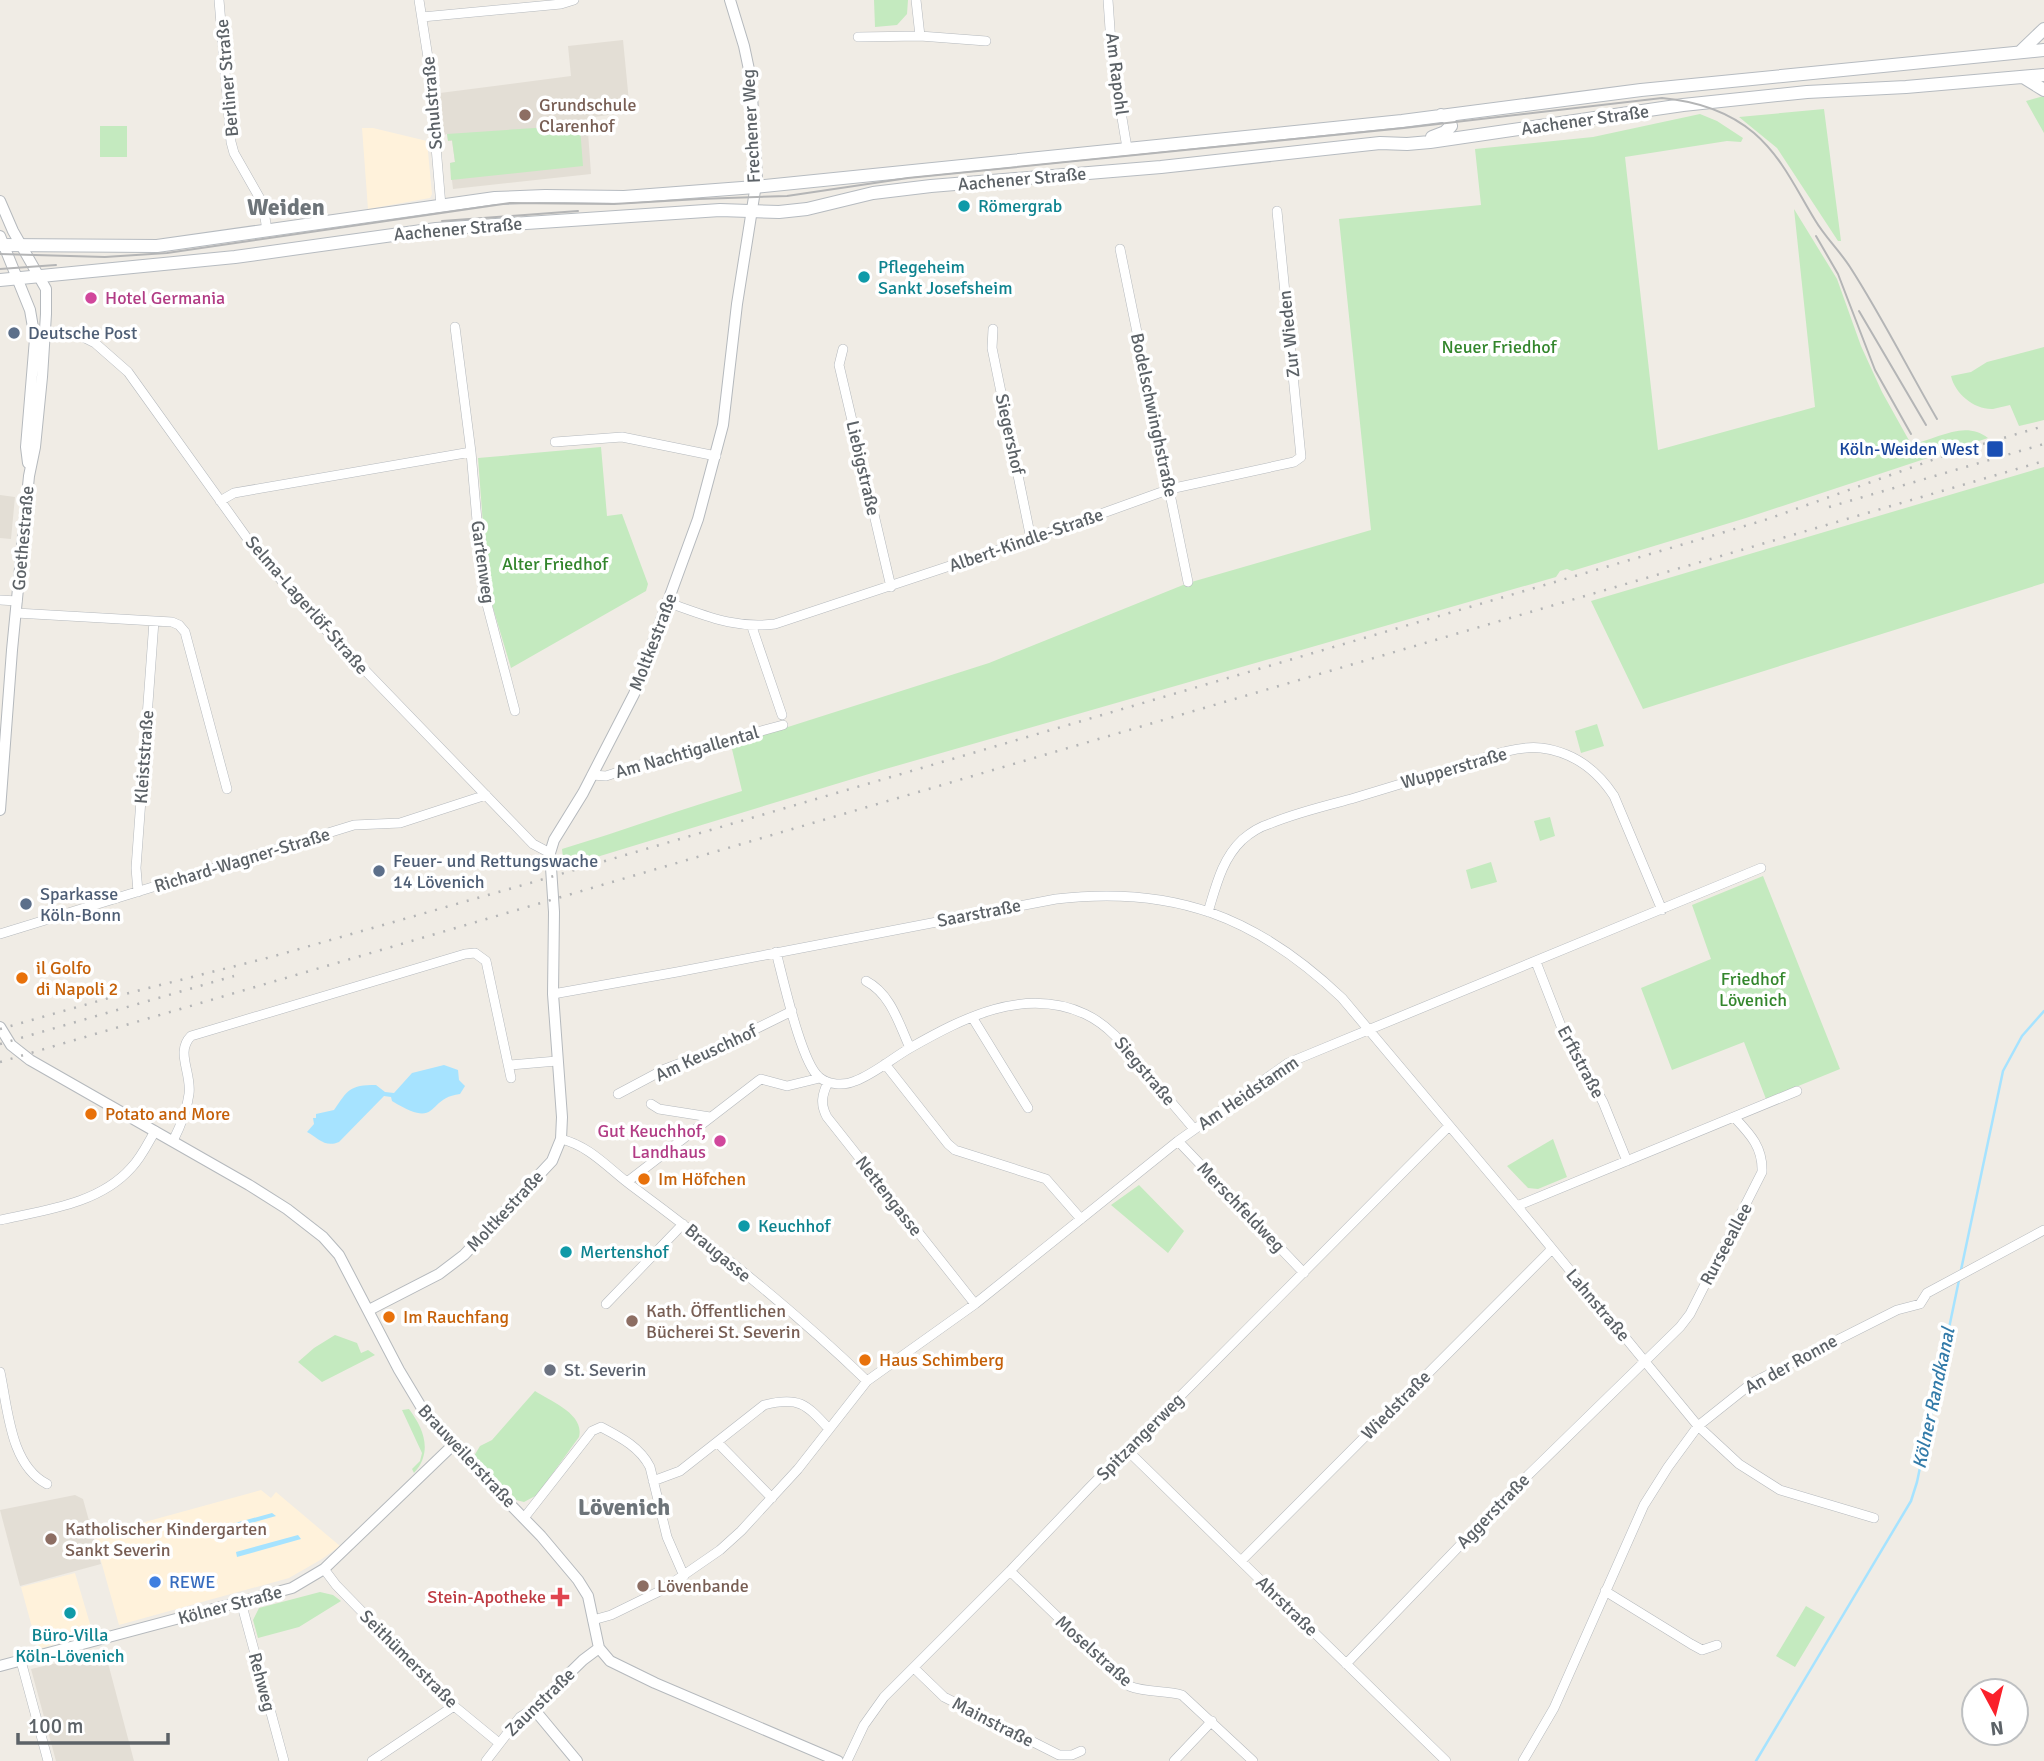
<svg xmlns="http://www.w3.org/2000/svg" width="2044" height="1761" viewBox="0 0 2044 1761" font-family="Signika,sans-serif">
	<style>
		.commercial { fill: #fff2db }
		.education { fill: #e3ded5 }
		.green { fill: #c4eabf }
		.water { fill: #a6e3ff }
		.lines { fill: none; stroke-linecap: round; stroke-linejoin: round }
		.stream { stroke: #a6e3ff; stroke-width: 2.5 }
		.minor-casing { stroke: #b5b9bd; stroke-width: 10 }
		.tertiary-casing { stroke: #b5b9bd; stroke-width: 12 }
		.secondary-casing { stroke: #b6bbc0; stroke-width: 14 }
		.minor { stroke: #fff; stroke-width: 9 }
		.tertiary { stroke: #fff; stroke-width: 10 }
		.secondary { stroke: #fff; stroke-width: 12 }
		.tram { stroke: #b4b5b6; stroke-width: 2 }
		.rail { stroke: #b4b5b6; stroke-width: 2.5; stroke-dasharray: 2 9; stroke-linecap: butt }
		.education-dot { fill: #8d6e63; stroke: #fff; stroke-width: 2.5 }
		.culture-dot { fill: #0f9aa8; stroke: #fff; stroke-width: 2.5 }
		.hotel-dot { fill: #d1479c; stroke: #fff; stroke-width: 2.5 }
		.service-dot { fill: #5c6f8a; stroke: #fff; stroke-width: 2.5 }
		.transit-dot { fill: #1a4fb4; stroke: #fff; stroke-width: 2.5 }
		.food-dot { fill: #e8710a; stroke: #fff; stroke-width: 2.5 }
		.worship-dot { fill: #6b7280; stroke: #fff; stroke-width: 2.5 }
		.shop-dot { fill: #3f7fe0; stroke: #fff; stroke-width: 2.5 }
		.health-dot { fill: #e0444e; stroke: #fff; stroke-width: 2.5 }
		.labels { text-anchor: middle; stroke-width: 7; stroke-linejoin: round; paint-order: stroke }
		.street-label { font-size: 18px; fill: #5c6267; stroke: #fff }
		.education-label { font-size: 18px; fill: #785e54; stroke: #fff; text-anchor: start }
		.culture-label { font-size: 18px; fill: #0d838f; stroke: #fff; text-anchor: start }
		.hotel-label { font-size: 18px; fill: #b23c85; stroke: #fff; text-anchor: start }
		.service-label { font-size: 18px; fill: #4e5e75; stroke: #fff; text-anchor: start }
		.park-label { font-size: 18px; fill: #33862c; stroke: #fff }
		.transit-label { font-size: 18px; fill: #164399; stroke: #fff; text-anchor: end }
		.food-label { font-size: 18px; fill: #c56008; stroke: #fff; text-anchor: start }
		.worship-label { font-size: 18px; fill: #5b616d; stroke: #fff; text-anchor: start }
		.shop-label { font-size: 18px; fill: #366cbe; stroke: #fff; text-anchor: start }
		.health-label { font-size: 18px; fill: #be3a42; stroke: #fff; text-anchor: end }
		.water-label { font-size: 19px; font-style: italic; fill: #337ba9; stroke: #fff }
		.district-label { font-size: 24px; font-weight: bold; fill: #6d7479; stroke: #fff }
	</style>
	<rect width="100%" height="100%" fill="#f0ece5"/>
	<path class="commercial" d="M362,128h11l54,13 5,53 -2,4 -62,11z
		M261,1490l10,8 5,-6 64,54 -18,13 -33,19 -170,47 -25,-89z
		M75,1573l18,61 -55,15 -17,-62z"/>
	<path class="education" d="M623,40l7,72 -43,6 4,56 -138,15 -3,-26 5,-1 -3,-21h-4l-1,-7 -3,1 -4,-42 131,-17 -3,-30z
		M0,495l15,2 -4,42 -11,-1z
		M75,1495l8,4 18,65 -81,22 -20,-76z
		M104,1648l30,113h-78l-25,-92 66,-15z"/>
	<path class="green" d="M874,0h34l-1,14 -10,11 -22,2z
		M2044,96v37l-18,-32z
		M1824,109l17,132h-3l-61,-93 -38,-31z
		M1700,114l17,7 26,17 -2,4 -14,-1 -102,16 33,293 157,-43 -21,-198 43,70 24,67 21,46 29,52c26,-4 53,-25 77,-6l-242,80 -174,53 -5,-2 -7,2 -4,6 -674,193 -318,97 -2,-18c60,-18 119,-40 180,-58l-11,-46 258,-82 199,-80 183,-53 -32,-311 142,-14 -6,-56 118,-12z
		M100,126h27v31h-27z
		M565,126l15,1 3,39 -132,14 -1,-17 5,-1 -3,-22 -4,1 -1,-7z
		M2044,347v73l-25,6 -9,-21c-5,1 -12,3 -17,4 -18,1 -38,-15 -42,-33l20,-4 16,-10z
		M601,447l6,69 15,-2 26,70 -2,7 -135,77 -23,-77 -10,-133z
		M2044,467v116l-401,126 -52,-108z
		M1597,724l7,22 -23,7 -6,-22z
		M1550,817l5,19 -15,5 -6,-20z
		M1491,862l6,20 -26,7 -5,-19z
		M1763,876l77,193 -74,30 -22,-57 -72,28 -31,-82 70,-29 -19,-54z
		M1553,1139l14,38 -29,12 -10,-1 -21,-22z
		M1139,1185l45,46 -16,22 -57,-48z
		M335,1335l22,8 4,10 7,-3 7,5 -53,27 -24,-20 16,-14z
		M535,1391c15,10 50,23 44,46l-42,58 -13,7 -8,-2 -42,-44 6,-10 12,-6z
		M409,1409c15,20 24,43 5,64l-2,-4 8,-8 2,-8 -20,-43z
		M320,1592l13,3 8,6 -42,26 -41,11 -5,-18 6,-12z
		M1806,1606l19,11 -30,50 -19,-11z"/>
	<path class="water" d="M444,1065l14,5 1,10 6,6 -5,8c-35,4 -19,37 -68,7l-1,-4 -7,-1 -45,46c-14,6 -21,-4 -32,-10l7,-8 -1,-6h3v-4l18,-4c14,-20 15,-25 42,-25l9,7 9,1 18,-20z
		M272,1513l4,3 -46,13 -2,-4z
		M298,1535l3,4 -64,18 -1,-5z"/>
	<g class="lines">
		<path class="stream" d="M1961,1270l42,-199 19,-35 22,-25
			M1756,1761l155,-260 6,-19 42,-202"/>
		<defs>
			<path id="minor" d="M219,0l12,142 3,11 29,51 4,27
				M419,0l10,64 12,142
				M916,0l4,36
				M1108,0l4,58 15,90
				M422,17l139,-13 13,-4
				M858,37l62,-1 66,5
				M1120,249l68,333
				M455,327l16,125
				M993,329l-1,19 39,191
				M45,332l34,3 16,8 33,29 119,166 52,64 234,242 17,9
				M843,349l-4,16 52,222
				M555,442l67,-5 94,19
				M220,501l14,-8 237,-41 12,137 32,122
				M0,600l17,1
				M669,603c38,13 65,26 106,21l256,-85 139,-50 124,-27 7,-5 -24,-246
				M16,613l156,9 7,3 6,7 42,157
				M752,627l30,88
				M592,775l14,1 46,-15 131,-36
				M138,892l-2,-24 18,-247
				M1208,912c8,-26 14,-53 34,-72 8,-7 17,-13 27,-16 26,-11 55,-18 82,-25 34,-10 68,-21 102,-31 27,-8 60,-23 88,-20 32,4 56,22 73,48l48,114
				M0,934l354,-109 46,-2 86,-28
				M776,952c7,26 25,110 43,125 9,8 25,9 36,4 19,-7 36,-22 55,-33 53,-30 114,-62 175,-34 28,13 45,39 64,62 15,18 30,35 45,53
				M1536,962l25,64 42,76 24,59
				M866,981c25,13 33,43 44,67
				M553,994l124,-22 379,-73c118,-14 201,18 286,99l175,208 181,220 41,38 41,26 94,28
				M972,1017l56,91
				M885,1064l63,80 7,6 91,29 35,40
				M510,1065l47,-4
				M828,1082c-6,13 -8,22 -1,35l148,187
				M618,1094l47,-25 40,-15 87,-43
				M651,1104l8,5 51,8
				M561,1139c29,7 48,30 71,47 81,60 162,124 235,195
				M173,1141c7,-14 14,-31 16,-47 3,-21 -14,-42 2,-58l274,-82 10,-1 11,8 25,117
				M1178,1141l126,132
				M627,1182l131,-101 3,-2 26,7 33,-8
				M1517,1206l280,-115
				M0,1220c45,-10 99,-16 131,-52 10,-10 17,-25 24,-37
				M606,1304l77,-80
				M0,1372c8,37 10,93 47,112
				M718,1443l54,55
				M1127,1450l319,311
				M653,1481l27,-10 84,-66c35,-9 42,-1 65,24
				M524,1518l68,-87 9,-4c19,10 39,20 49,40l17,70 17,39
				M1241,1561l310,-311
				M324,1569l12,16 118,121 45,37
				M1010,1571l119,115c18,7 35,4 53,9l71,66
				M1605,1591l86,53 11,6 15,-5
				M241,1602l43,159
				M593,1620l18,-5 51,-25 58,-40 21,-19 57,-62 69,-88 108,-77 203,-163 110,-78 473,-195
				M21,1661l27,100
				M1346,1664l172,-179 162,-158 10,-13 72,-142c1,-25 -12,-38 -28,-55
				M914,1668l30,29 115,58h13l9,-4
				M372,1761l82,-55
				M486,1761l34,-44 8,-5 9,-3
				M847,1761l17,-36 20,-28 126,-126 79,-83 360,-362
				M1174,1761l38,-40
				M1523,1761l31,-53 90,-203 24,-38 30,-41 54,-43 145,-73 23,-6 7,-11 117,-63"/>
			<path id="tertiary" d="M0,201l13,30 33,58v25l-4,63 -7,70 -6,29 -17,174 -12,160
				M0,236l30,74 5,29 -9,108 2,16
				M0,1027l11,18 19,15 219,125 38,24 36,28 16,18 60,115 24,40 40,46 78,80 37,44 10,16 11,52 11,13 45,22 183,78
				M369,1310l70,-36 25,-19 88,-94 9,-22 1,-22 -9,-123 1,-82 -4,-59 4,-13 29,-47 51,-99 64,-175 25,-94 14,-121 20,-126 -6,-99 -7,-33 -14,-46
				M0,1666l292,-78 32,-19 129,-124
				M577,1761l-39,-47v-10l45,-44 16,-12"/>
			<path id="secondary" d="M2020,52l24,-23
				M2023,77l21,13
				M1432,137l13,-5 6,-6 -3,-9 -7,-2
				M0,245l157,1 338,-48 50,-2 79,1 131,-10 647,-66 239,-31 403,-40
				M0,280l235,-23 201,-28 284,-19 59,2 28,-3 66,-16 58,-7 230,-19 219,-24 27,1 23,-2 253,-37 124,-13 99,-5 138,-12"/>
		</defs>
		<use href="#minor" class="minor-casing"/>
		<use href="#tertiary" class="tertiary-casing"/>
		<use href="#secondary" class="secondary-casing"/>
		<use href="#minor" class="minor"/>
		<use href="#tertiary" class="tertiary"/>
		<use href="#secondary" class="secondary"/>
		<path class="tram" d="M442,221l136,-10
			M1816,236l22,38 37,96 36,64
			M0,254l105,3 62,-4 343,-50 104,1 85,-5 88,-3 121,-18 496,-50 258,-30c33,3 66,13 92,35 28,24 42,56 61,87 10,17 24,30 35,47 31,48 58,102 87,152
			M0,269l56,-4
			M1859,311l67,114"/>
		<path class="rail" d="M1829,507l215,-63
			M0,1029l109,-31 162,-41 259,-74 1178,-346 60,-18 181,-65 95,-28
			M0,1044l234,-68
			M0,1062l2044,-601"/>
	</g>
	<g class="education-dot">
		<circle cx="525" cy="115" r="7"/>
		<circle cx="632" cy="1321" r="7"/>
		<circle cx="51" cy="1539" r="7"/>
		<circle cx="643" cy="1586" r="7"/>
	</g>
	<g class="culture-dot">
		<circle cx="964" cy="206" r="7"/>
		<circle cx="864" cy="277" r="7"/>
		<circle cx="744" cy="1226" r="7"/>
		<circle cx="566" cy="1252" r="7"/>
		<circle cx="70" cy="1613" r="7"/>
	</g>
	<g class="hotel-dot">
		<circle cx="91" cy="298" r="7"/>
		<circle cx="720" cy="1141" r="7"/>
	</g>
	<g class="service-dot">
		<circle cx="14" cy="333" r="7"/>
		<circle cx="379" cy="871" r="7"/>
		<circle cx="26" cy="904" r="7"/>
	</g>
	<rect class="transit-dot" x="1986" y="440" width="18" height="18" rx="3.5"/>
	<g class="food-dot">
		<circle cx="22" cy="978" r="7"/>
		<circle cx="91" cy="1114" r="7"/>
		<circle cx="644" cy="1179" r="7"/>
		<circle cx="389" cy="1317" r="7"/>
		<circle cx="865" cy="1360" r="7"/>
	</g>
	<circle class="worship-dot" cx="550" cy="1370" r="7"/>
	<circle class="shop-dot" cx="155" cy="1582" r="7"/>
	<path class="health-dot" d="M556.5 1586.5h7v7h7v7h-7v7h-7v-7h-7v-7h7z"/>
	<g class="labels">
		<g class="street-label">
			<text transform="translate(1117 74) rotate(83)" y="6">Am Rapohl</text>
			<text transform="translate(227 78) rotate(-95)" y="6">Berliner Straße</text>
			<text transform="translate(432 103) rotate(-95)" y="6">Schulstraße</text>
			<text transform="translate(1585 120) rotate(-8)" y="6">Aachener Straße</text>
			<text transform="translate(751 126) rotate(-93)" y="6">Frechener Weg</text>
			<text transform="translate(1022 179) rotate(-5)" y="6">Aachener Straße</text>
			<text transform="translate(458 229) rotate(-5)" y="6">Aachener Straße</text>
			<text transform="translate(1289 334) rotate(-96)" y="6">Zur Wieden</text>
			<text transform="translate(1154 415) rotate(78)" y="6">Bodelschwinghstraße</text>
			<text transform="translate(1010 434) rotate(78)" y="6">Siegershof</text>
			<text transform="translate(863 468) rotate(77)" y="6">Liebigstraße</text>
			<text transform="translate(23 538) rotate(-85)" y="6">Goethestraße</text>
			<text transform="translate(1026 540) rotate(-19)" y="6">Albert-Kindle-Straße</text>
			<text transform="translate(483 562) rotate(82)" y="6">Gartenweg</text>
			<text transform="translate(307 605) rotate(49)" y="6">Selma-Lagerlöf-Straße</text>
			<text transform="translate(653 642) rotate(-69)" y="6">Moltkestraße</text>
			<text transform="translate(687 752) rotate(-16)" y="6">Am Nachtigallental</text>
			<text transform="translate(144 757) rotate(-86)" y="6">Kleiststraße</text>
			<text transform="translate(1454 768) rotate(-16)" y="6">Wupperstraße</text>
			<text transform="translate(242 860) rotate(-17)" y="6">Richard-Wagner-Straße</text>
			<text transform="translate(979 913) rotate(-11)" y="6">Saarstraße</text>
			<text transform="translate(706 1053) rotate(-25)" y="6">Am Keuschhof</text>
			<text transform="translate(1581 1062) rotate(62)" y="6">Erftstraße</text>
			<text transform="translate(1145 1071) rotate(50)" y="6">Siegstraße</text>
			<text transform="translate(1248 1093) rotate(-34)" y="6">Am Heidstamm</text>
			<text transform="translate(889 1196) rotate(52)" y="6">Nettengasse</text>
			<text transform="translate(1241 1207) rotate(46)" y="6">Merschfeldweg</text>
			<text transform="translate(505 1211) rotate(-47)" y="6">Moltkestraße</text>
			<text transform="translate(1726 1244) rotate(-62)" y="6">Rurseeallee</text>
			<text transform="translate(718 1253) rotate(40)" y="6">Braugasse</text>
			<text transform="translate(1598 1305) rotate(50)" y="6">Lahnstraße</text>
			<text transform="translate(1791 1364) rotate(-29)" y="6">An der Ronne</text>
			<text transform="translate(1396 1405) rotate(-45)" y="6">Wiedstraße</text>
			<text transform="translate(1140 1437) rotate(-45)" y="6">Spitzangerweg</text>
			<text transform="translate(467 1456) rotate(47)" y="6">Brauweilerstraße</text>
			<text transform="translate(1493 1511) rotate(-46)" y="6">Aggerstraße</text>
			<text transform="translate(230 1605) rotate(-15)" y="6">Kölner Straße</text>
			<text transform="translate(1287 1606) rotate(44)" y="6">Ahrstraße</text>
			<text transform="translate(1094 1651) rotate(42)" y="6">Moselstraße</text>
			<text transform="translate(409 1659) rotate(45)" y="6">Seithümerstraße</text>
			<text transform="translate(262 1682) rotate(75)" y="6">Rehweg</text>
			<text transform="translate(540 1702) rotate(-44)" y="6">Zaunstraße</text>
			<text transform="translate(993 1722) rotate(27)" y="6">Mainstraße</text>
		</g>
		<g class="education-label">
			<text x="539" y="111">Grundschule<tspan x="539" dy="21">Clarenhof</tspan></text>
			<text x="646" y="1317">Kath. Öffentlichen<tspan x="646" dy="21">Bücherei St. Severin</tspan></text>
			<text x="65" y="1535">Katholischer Kindergarten<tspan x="65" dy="21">Sankt Severin</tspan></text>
			<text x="657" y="1592">Lövenbande</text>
		</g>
		<g class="culture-label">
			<text x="978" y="212">Römergrab</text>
			<text x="878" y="273">Pflegeheim<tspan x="878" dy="21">Sankt Josefsheim</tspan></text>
			<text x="758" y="1232">Keuchhof</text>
			<text x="580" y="1258">Mertenshof</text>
			<text x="70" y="1641" text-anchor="middle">Büro-Villa<tspan x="70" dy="21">Köln-Lövenich</tspan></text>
		</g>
		<g class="hotel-label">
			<text x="105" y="304">Hotel Germania</text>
			<text x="706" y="1137" text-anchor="end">Gut Keuchhof,<tspan x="706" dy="21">Landhaus</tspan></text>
		</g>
		<g class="service-label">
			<text x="28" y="339">Deutsche Post</text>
			<text x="393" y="867">Feuer- und Rettungswache<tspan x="393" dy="21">14 Lövenich</tspan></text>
			<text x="40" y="900">Sparkasse<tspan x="40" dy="21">Köln-Bonn</tspan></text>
		</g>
		<g class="park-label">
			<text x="1499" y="353">Neuer Friedhof</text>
			<text x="555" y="570">Alter Friedhof</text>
			<text x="1753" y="985">Friedhof<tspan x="1753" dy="21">Lövenich</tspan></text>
		</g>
		<g class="transit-label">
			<text x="1979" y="455">Köln-Weiden West</text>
		</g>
		<g class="food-label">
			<text x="36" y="974">il Golfo<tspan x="36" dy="21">di Napoli 2</tspan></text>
			<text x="105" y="1120">Potato and More</text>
			<text x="658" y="1185">Im Höfchen</text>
			<text x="403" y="1323">Im Rauchfang</text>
			<text x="879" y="1366">Haus Schimberg</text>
		</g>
		<g class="worship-label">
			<text x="564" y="1376">St. Severin</text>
		</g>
		<g class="shop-label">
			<text x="169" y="1588">REWE</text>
		</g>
		<g class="health-label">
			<text x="546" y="1603">Stein-Apotheke</text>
		</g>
		<g class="water-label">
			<text transform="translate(1933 1398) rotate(-78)" y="7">Kölner Randkanal</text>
		</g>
		<g class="district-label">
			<text x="286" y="215">Weiden</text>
			<text x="624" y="1515">Lövenich</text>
		</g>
	</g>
	<g transform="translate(1995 1712) rotate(173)"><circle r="33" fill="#ffffff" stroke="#bec0c2" stroke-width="2"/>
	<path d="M0-5L12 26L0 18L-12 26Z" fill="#fa212b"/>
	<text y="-10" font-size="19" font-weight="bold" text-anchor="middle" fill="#5c6267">N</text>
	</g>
	<path d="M18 1733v10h150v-10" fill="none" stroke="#5c6267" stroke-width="3.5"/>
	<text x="28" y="1733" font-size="21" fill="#5c6267" stroke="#ffffff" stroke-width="5" paint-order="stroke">100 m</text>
</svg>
